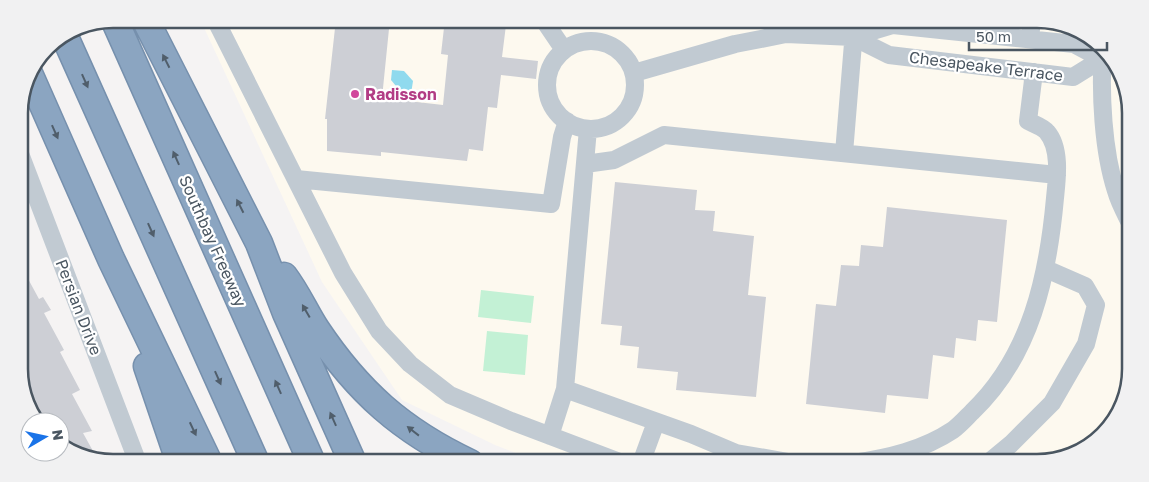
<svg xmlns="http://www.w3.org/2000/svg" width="1149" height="482" viewBox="0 0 1149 482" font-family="'Golos Text',sans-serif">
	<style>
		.commercial { fill: #fdf9ef }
		.green { fill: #c3f1d5 }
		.water { fill: #90daee }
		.building { fill: #cdcfd5 }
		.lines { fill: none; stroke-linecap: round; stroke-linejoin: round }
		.highway-casing { stroke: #7690ad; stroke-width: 29 }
		.minor { stroke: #c1cad2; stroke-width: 18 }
		.highway { stroke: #8ba5c1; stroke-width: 26 }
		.oneway { fill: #505e6b }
		.hotel-dot { fill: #d1479c; stroke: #fff; stroke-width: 2 }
		.labels { text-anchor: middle; stroke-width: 4.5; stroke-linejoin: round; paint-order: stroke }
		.street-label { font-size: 16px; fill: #4a5661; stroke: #fff }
		.hotel-label { font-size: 16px; font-weight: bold; fill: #b23c85; stroke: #fff; text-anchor: start }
		.rim { fill: none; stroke: #4a5661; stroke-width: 2.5 }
	</style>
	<rect width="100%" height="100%" fill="#f5f3f3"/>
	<path class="commercial" d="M200,19h836l36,7 39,29 18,45 1,269 -7,36 -27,34 -18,12 -36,12h-500l-47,-18 -93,-45 -80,-118z"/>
	<path class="green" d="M481,290l53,6 -3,27 -53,-6z
		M487,331l41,4 -3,40 -42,-4z"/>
	<path class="water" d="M392,70l12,1 9,10 -2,13 -10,-2 -10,-12z"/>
	<path class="building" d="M336,19h54l-8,79 61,7 5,-50 -7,-1 4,-35h48v5l13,1 -4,32 36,4 -2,18 -35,-4 -4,33 -9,-1 -5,44 -14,-2 -2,12 -86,-9v4l-54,-5v-32h-2z
		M615,182l82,8 -2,20 20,1 -2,20 41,5 -6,59 18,2 -10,100 -80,-7 2,-18 -41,-4 2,-21 -19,-2 2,-19 -21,-2z
		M887,207l120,13 -10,102 -19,-2 -2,21 -20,-3 -2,20 -21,-3 -5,44 -41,-4 -2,18 -79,-9 10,-100 20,2 5,-41 18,1 2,-21 22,2z
		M20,264l19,35 4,-2 8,13 -7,3 20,37 -4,2 20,38 -8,4 20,37 -9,2 15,27 -21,-4 -17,-13v-21h-21l-18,-35z"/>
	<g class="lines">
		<defs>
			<path id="highway" d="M114,19l198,444
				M145,19l114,224 27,70 67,150
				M65,37l191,426
				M28,71l83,188 98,204
				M284,276c13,17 21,36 32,53 42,63 86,102 154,134
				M147,366l33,97"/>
		</defs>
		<use href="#highway" class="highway-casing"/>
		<path class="minor" d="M215,19l128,254 36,58 31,33 40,31 61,26 111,42
			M543,19l21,31
			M853,37l36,18 184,22 29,-18 10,-1
			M1030,39l2,-20
			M547 85a44 44 0 1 1 88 0a44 44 0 1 1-88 0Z
			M1103,50c-3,43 0,101 13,141 3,11 9,22 14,32
			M634,73l101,-29 51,-10 67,3 40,-12 181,19 28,15
			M19,151l119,312
			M844,153l11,-134
			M585,164l29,-4 50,-25 393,40
			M296,179l255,25 11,-67 5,-16
			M565,389l126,45 45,19 58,10
			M550,436l15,-47 23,-260
			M641,463l15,-41
			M853,463c35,-5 70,-13 100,-33 7,-5 13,-12 19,-18 59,-56 76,-136 83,-214 2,-19 6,-50 -8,-66 -4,-5 -13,-8 -19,-11l6,-49
			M988,463l23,-19 41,-41 34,-59 10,-39 -11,-19 -39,-17"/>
		<use href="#highway" class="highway"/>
	</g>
	<defs><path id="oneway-solid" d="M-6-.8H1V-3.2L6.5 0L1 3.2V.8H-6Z" transform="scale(1.25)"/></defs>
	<g class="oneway">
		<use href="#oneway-solid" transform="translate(166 61) rotate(-117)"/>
		<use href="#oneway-solid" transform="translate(85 81) rotate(66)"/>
		<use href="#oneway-solid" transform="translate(55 132) rotate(66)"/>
		<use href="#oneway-solid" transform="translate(176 158) rotate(-114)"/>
		<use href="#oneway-solid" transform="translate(240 206) rotate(-117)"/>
		<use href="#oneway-solid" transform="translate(151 230) rotate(66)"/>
		<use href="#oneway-solid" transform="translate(306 311) rotate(-120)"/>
		<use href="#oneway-solid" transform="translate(218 378) rotate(66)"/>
		<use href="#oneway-solid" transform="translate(278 387) rotate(-114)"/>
		<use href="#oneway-solid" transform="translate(333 419) rotate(-114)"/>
		<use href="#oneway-solid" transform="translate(193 429) rotate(65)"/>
		<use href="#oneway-solid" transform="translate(413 431) rotate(-142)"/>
	</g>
	<circle class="hotel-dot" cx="355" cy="94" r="5"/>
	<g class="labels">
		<g class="street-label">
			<text transform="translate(986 66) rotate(7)" y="6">Chesapeake Terrace</text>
			<text transform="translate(213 241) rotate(66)" y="6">Southbay Freeway</text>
			<text transform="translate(79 307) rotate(69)" y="6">Persian Drive</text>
		</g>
		<g class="hotel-label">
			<text x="365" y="100">Radisson</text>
		</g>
	</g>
	<path d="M0 0H1149V482H0ZM113 28H1037A85 85 0 0 1 1122 113V369A85 85 0 0 1 1037 454H113A85 85 0 0 1 28 369V113A85 85 0 0 1 113 28Z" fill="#f1f1f2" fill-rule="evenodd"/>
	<path class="rim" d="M113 28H1037A85 85 0 0 1 1122 113V369A85 85 0 0 1 1037 454H113A85 85 0 0 1 28 369V113A85 85 0 0 1 113 28Z"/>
	<g transform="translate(45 437) rotate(81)"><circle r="24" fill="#ffffff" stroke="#b7bbc0"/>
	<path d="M0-4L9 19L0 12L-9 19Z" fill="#1a73e8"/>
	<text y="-8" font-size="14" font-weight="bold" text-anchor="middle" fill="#4a5661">N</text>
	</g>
	<path d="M969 42v8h138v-8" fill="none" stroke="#4a5661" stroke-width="2.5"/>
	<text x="976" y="42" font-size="15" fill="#4a5661" stroke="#ffffff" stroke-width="4" paint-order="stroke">50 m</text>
</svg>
